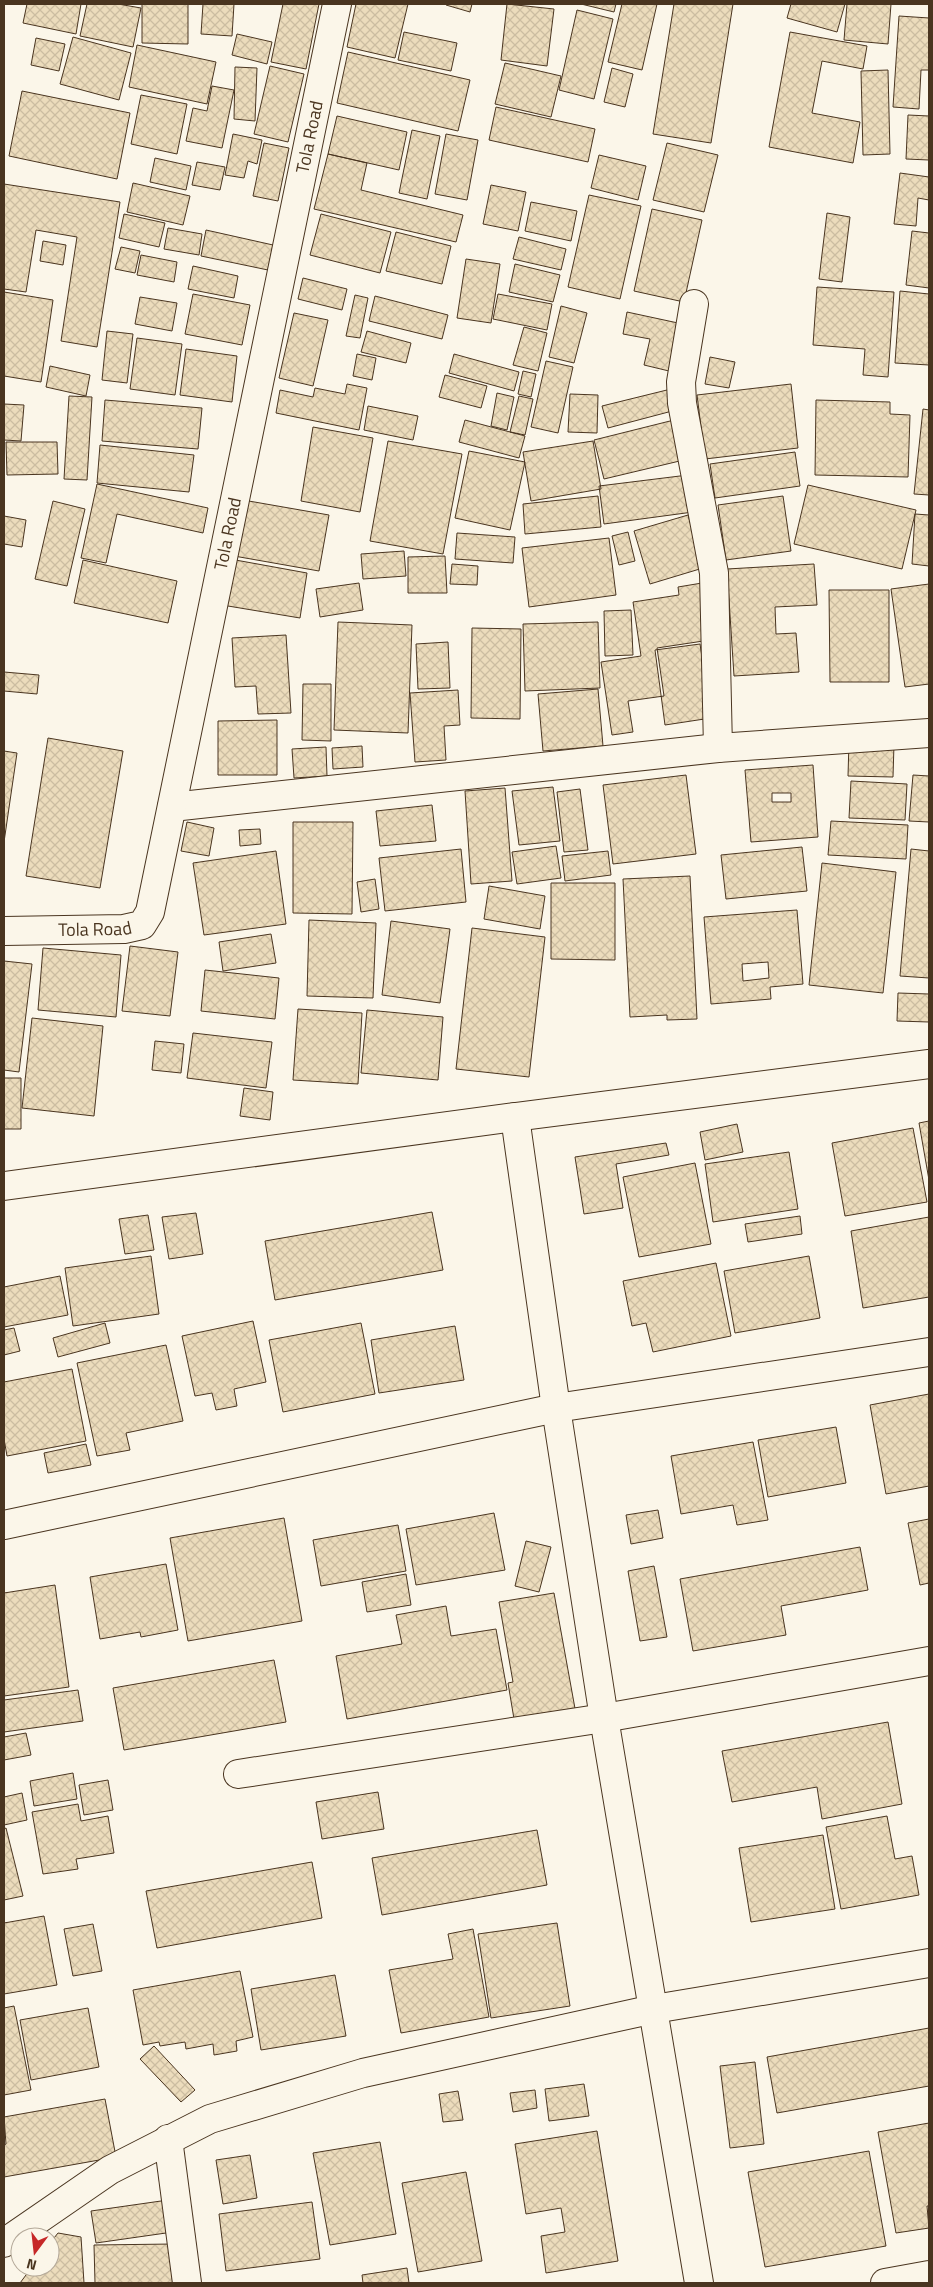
<svg xmlns="http://www.w3.org/2000/svg" width="933" height="2287" viewBox="0 0 933 2287" font-family="'Titillium Web',sans-serif">
	<style>
		.building { fill: url(#building-cross-hatch); stroke: #4a3520; fill-rule: evenodd }
		.lines { fill: none; stroke-linecap: round; stroke-linejoin: round }
		.minor-casing { stroke: #4a3520; stroke-width: 30 }
		.minor { stroke: #fbf6e9; stroke-width: 28 }
		.labels { text-anchor: middle; stroke-width: 4; stroke-linejoin: round; paint-order: stroke }
		.street-label { font-size: 18px; fill: #4a3520; stroke: #fbf6e9 }
	</style>
	<defs>
		<pattern id="building-cross-hatch" width="8" height="8" patternUnits="userSpaceOnUse" patternTransform="scale(1.25)"><rect width="8" height="8" fill="#ecdcbc"/><path d="M0 0l8 8M0 8l8-8" fill="none" stroke="#ccbda1"/></pattern>
	</defs>
	<rect width="100%" height="100%" fill="#fbf6e9"/>
	<path class="building" d="M27,4h54l-5,30 -53,-11z
		M87,4h31l23,4 -8,39 -53,-11z
		M142,4h46v40l-46,-1z
		M203,4h31l-2,32 -31,-2z
		M283,4h36l-13,65 -35,-7z
		M356,4h52l-13,54 -48,-11z
		M447,4h25l-2,8 -24,-7z
		M507,4l47,5 -7,57 -46,-6z
		M581,4h35l-2,8z
		M622,4h35l-15,66 -34,-8z
		M674,4h59l-22,139 -58,-9z
		M791,4h54l-8,28 -50,-14z
		M847,4h44l-3,40 -44,-4z
		M577,10l36,9 -19,80 -35,-9z
		M899,16l30,2v52h-8l-2,39 -26,-2z
		M404,32l53,11 -6,28 -53,-11z
		M790,32l77,14 -4,23 -41,-8 -10,52 48,9 -7,41 -84,-16z
		M237,34l35,8 -5,22 -35,-9z
		M73,37l58,16 -12,47 -59,-16z
		M36,38l29,6 -6,27 -28,-6z
		M137,45l79,17 -9,42 -78,-17z
		M348,52l122,28 -12,51 -121,-28z
		M505,63l56,13 -10,41 -56,-13z
		M270,66l34,8 -16,68 -34,-8z
		M235,67l22,1 -2,53 -21,-2z
		M612,68l21,6 -8,33 -21,-5z
		M888,70l2,84 -27,1 -2,-84z
		M212,86l22,4 -12,58 -36,-7 7,-33 14,3z
		M22,91l108,22 -13,66 -108,-23z
		M141,95l46,9 -10,50 -46,-10z
		M496,107l99,22 -7,33 -99,-22z
		M908,115l21,1v44l-23,-1z
		M337,116l70,16 -8,38 -71,-16z
		M412,130l28,6 -13,63 -28,-6z
		M233,134l29,6 -5,24 -9,-3 -4,17 -19,-3z
		M446,134l32,6 -11,60 -32,-6z
		M264,143l25,5 -11,53 -25,-5z
		M667,143l51,12 -14,57 -51,-12z
		M328,154l39,9 -6,27 102,25 -7,27 -142,-33z
		M599,155l47,11 -8,34 -47,-12z
		M155,158l36,8 -5,24 -36,-8z
		M197,162l28,5 -5,23 -28,-5z
		M900,173l29,4v23l-11,-2 -2,28 -22,-2z
		M133,183l57,13 -7,29 -56,-13z
		M4,184l116,18 -23,145 -36,-6 16,-104 -41,-7 -10,62 -22,-3z
		M491,185l35,7 -8,39 -35,-7z
		M589,195l52,11 -21,93 -52,-12z
		M531,202l46,9 -6,30 -46,-10z
		M652,209l50,11 -18,82 -50,-11z
		M827,213l23,4 -8,65 -23,-3z
		M124,214l41,9 -6,24 -40,-9z
		M321,214l70,18 -11,41 -70,-18z
		M168,228l34,6 -3,21 -35,-6z
		M206,230l67,15 -5,25 -67,-14z
		M912,231l17,2v55l-23,-3z
		M396,232l55,14 -9,38 -56,-13z
		M519,237l47,12 -5,21 -48,-11z
		M43,241l23,4 -3,20 -23,-4z
		M121,247l19,4 -5,22 -20,-4z
		M141,255l36,7 -3,20 -37,-7z
		M466,259l34,5 -9,59 -34,-5z
		M515,264l45,11 -7,27 -44,-10z
		M193,266l45,10 -4,22 -46,-9z
		M303,278l44,11 -5,21 -44,-11z
		M817,287l77,5 -6,85 -25,-2 2,-26 -52,-4z
		M900,291l29,3v71l-34,-2z
		M4,292l49,8 -12,82 -37,-6z
		M193,294l57,11 -8,40 -57,-11z
		M498,294l54,10 -5,26 -54,-11z
		M355,295l13,3 -8,40 -14,-2z
		M375,296l73,19 -6,24 -73,-18z
		M140,297l37,6 -5,28 -37,-7z
		M561,306l26,7 -13,50 -25,-6z
		M627,312l51,11 -9,48 -25,-6 6,-26 -27,-5z
		M294,313l34,7 -15,66 -34,-8z
		M524,327l23,6 -9,38 -25,-6z
		M107,331l26,3 -6,49 -25,-3z
		M367,331l44,12 -5,20 -45,-11z
		M137,338l45,6 -7,51 -45,-6z
		M186,349l51,7 -5,46 -52,-7z
		M357,354l19,4 -4,22 -19,-4z
		M454,354l65,18 -5,19 -65,-18z
		M710,357l25,5 -6,26 -24,-4z
		M546,361l27,6 -15,66 -27,-6z
		M50,366l40,9 -4,21 -40,-9z
		M523,371l13,3 -5,23 -13,-3z
		M445,375l42,11 -6,22 -42,-11z
		M347,384l20,4 -8,42 -83,-17 4,-23 33,7 2,-9 30,6z
		M791,384l7,64 -93,11 -8,-64z
		M671,389l5,21 -68,18 -6,-22z
		M497,393l17,4 -7,33 -16,-4z
		M570,394l28,1 -1,38 -29,-1z
		M69,396l23,1 -5,83 -23,-1z
		M519,396l14,3 -8,36 -15,-3z
		M105,400l97,8 -4,41 -96,-8z
		M816,400l74,2v12l20,1 -2,62 -93,-2z
		M4,404l20,1 -3,36 -17,-1z
		M368,406l50,10 -5,24 -49,-10z
		M923,409l6,1v85l-15,-1z
		M678,419l10,40 -84,20 -10,-39z
		M465,420l60,16 -6,22 -60,-16z
		M313,427l60,11 -13,74 -59,-11z
		M388,441l74,13 -19,100 -73,-13z
		M593,441l8,48 -70,12 -8,-49z
		M6,442h51l1,32 -51,1z
		M100,445l94,10 -5,37 -92,-9z
		M469,451l56,11 -15,68 -55,-12z
		M795,452l5,34 -85,12 -5,-34z
		M688,475l5,37 -89,12 -5,-38z
		M97,484l111,24 -5,25 -86,-19 -11,49 -25,-5z
		M808,485l108,25 -14,59 -108,-25z
		M598,496l3,31 -76,7 -2,-30z
		M783,496l8,55 -65,9 -8,-55z
		M243,500l86,15 -10,56 -85,-15z
		M53,501l32,8 -18,77 -32,-7z
		M915,514l14,1v51l-17,-2z
		M688,515l15,53 -53,16 -16,-53z
		M4,516l22,4 -4,27 -18,-3z
		M628,532l7,29 -16,4 -7,-29z
		M457,533l58,4 -2,26 -58,-4z
		M609,538l7,57 -87,12 -7,-59z
		M404,551l2,25 -43,3 -2,-25z
		M445,556l2,37h-39v-36z
		M230,559l77,14 -7,45 -78,-13z
		M83,560l94,21 -9,42 -94,-20z
		M452,564l26,2 -1,19 -27,-1z
		M814,564l3,41 -42,2 1,27 20,-1 3,39 -65,4 -7,-107z
		M359,583l4,27 -43,7 -4,-28z
		M702,583l8,57 -53,8 7,48 -36,5 5,31 -21,3 -11,-73 40,-6 -8,-54 46,-7 -1,-8z
		M929,584v100l-24,3 -14,-98z
		M829,590h60v92h-59z
		M631,610l2,45 -28,1 -1,-45z
		M338,622l74,3 -4,108 -74,-3z
		M598,622l2,66 -75,3 -2,-67z
		M472,628l49,1 -1,90 -49,-1z
		M286,635l5,78 -33,1 -2,-28 -21,1 -3,-49z
		M448,642l2,46 -32,1 -2,-45z
		M700,644l11,74 -46,7 -10,-75z
		M4,672l35,3 -2,19 -33,-3z
		M303,684h28v57l-29,-1z
		M598,689l5,57 -60,5 -5,-57z
		M458,690l2,35 -16,1 2,34 -31,2 -5,-69z
		M277,720v55h-59v-54z
		M48,738l75,13 -23,137 -74,-12z
		M849,742l45,2 -1,33 -45,-1z
		M362,746l1,21 -30,2 -1,-21z
		M326,747l1,29 -33,2 -2,-29z
		M4,751l13,2 -13,89z
		M813,765l5,72 -67,5 -6,-72zM772,793h19v9h-19z
		M686,775l10,79 -83,10 -10,-79z
		M913,775l16,1v46l-20,-1z
		M851,781l56,3 -2,36 -56,-2z
		M553,787l7,54 -41,4 -7,-54z
		M505,788l7,93 -41,3 -6,-93z
		M580,789l8,61 -24,2 -7,-60z
		M432,805l4,36 -56,5 -4,-35z
		M831,821l77,4 -2,34 -78,-4z
		M187,822l27,6 -5,28 -28,-5z
		M293,822h60l-1,92 -59,-1z
		M260,829l1,15 -21,2 -1,-16z
		M556,846l5,32 -44,6 -5,-32z
		M802,847l5,44 -81,8 -5,-44z
		M461,849l5,53 -81,9 -6,-53z
		M911,849l18,2v127l-29,-2z
		M276,851l10,73 -82,11 -11,-72z
		M608,851l3,24 -46,6 -3,-25z
		M822,863l74,9 -13,121 -74,-8z
		M690,876l7,143 -30,1v-5l-37,2 -7,-138z
		M375,879l4,30 -18,3 -4,-30z
		M551,883h64v77l-64,-1z
		M489,886l56,10 -5,33 -56,-10z
		M797,910l6,74 -33,3 1,12 -60,5 -7,-87zM768,962l1,16 -26,3 -1,-17z
		M309,920l67,3 -3,75 -66,-2z
		M391,921l59,8 -10,74 -58,-8z
		M472,928l73,9 -16,140 -73,-8z
		M271,934l5,29 -53,8 -4,-29z
		M130,946l48,6 -8,64 -48,-5z
		M43,948l78,7 -5,62 -78,-7z
		M4,961l28,3 -13,108 -15,-2z
		M205,970l74,8 -4,41 -74,-8z
		M898,993l31,1v28l-32,-1z
		M298,1009l64,4 -4,71 -65,-4z
		M367,1010l76,7 -5,63 -77,-7z
		M32,1018l71,8 -9,90 -72,-8z
		M193,1033l79,9 -6,46 -79,-10z
		M155,1041l29,3 -3,29 -29,-3z
		M4,1078h17v51h-17z
		M244,1088l29,4 -3,28 -30,-4z
		M929,1121v59l-10,-57z
		M737,1124l6,28 -38,8 -5,-28z
		M913,1128l14,74 -82,14 -13,-73z
		M666,1143l3,12 -53,9 7,44 -39,6 -9,-57z
		M789,1152l9,57 -85,13 -8,-58z
		M695,1163l16,81 -72,13 -16,-80z
		M432,1212l11,58 -168,30 -10,-59z
		M196,1213l7,41 -34,5 -7,-42z
		M148,1215l6,35 -29,4 -6,-35z
		M800,1216l2,18 -54,8 -3,-18z
		M929,1217v80l-66,11 -12,-77z
		M151,1256l8,58 -86,12 -8,-58z
		M809,1256l11,62 -85,15 -11,-62z
		M716,1263l15,73 -78,16 -7,-29 -14,3 -9,-45z
		M60,1276l8,39 -64,12v-40z
		M253,1321l13,61 -32,7 3,17 -21,4 -4,-17 -17,3 -13,-60z
		M105,1323l5,20 -52,14 -5,-19z
		M361,1323l14,71 -92,18 -14,-72z
		M455,1326l9,54 -85,13 -8,-53z
		M14,1328l6,23 -16,4v-25z
		M166,1345l17,76 -57,12 4,17 -33,6 -20,-93z
		M72,1369l14,72 -79,15 -3,-17v-57z
		M929,1394v92l-43,8 -16,-89z
		M836,1427l10,56 -78,14 -10,-57z
		M753,1442l15,78 -31,5 -4,-20 -52,9 -10,-58z
		M86,1444l5,21 -43,8 -4,-20z
		M658,1510l5,28 -32,6 -5,-29z
		M494,1513l11,57 -89,15 -10,-56z
		M284,1518l18,103 -114,20 -18,-103z
		M929,1519v64l-9,2 -12,-62z
		M398,1525l8,46 -85,15 -8,-46z
		M526,1541l25,6 -12,45 -24,-6z
		M860,1547l8,43 -87,16 5,29 -93,16 -13,-72z
		M166,1564l12,66 -37,7 -1,-5 -40,7 -10,-62z
		M654,1566l13,71 -27,4 -12,-70z
		M406,1574l5,31 -44,7 -5,-30z
		M55,1585l14,102 -65,9v-103z
		M554,1593l22,121 -61,11 -7,-42 5,-1 -14,-80z
		M446,1606l5,30 45,-7 11,61 -160,29 -11,-63 66,-12 -6,-29z
		M274,1660l12,62 -162,28 -11,-62z
		M78,1690l5,31 -79,11v-32z
		M888,1722l14,82 -80,15 -5,-32 -85,15 -10,-51z
		M26,1733l5,22 -27,5v-23z
		M73,1773l4,26 -43,7 -4,-25z
		M108,1780l5,30 -29,5 -5,-30z
		M378,1792l6,37 -62,10 -6,-37z
		M22,1793l5,27 -23,5v-28z
		M78,1804l3,17 27,-5 6,37 -38,6 2,10 -35,5 -11,-62z
		M887,1816l8,43 17,-3 7,39 -78,14 -15,-82z
		M6,1828l17,68 -19,4v-71z
		M537,1830l10,55 -165,30 -10,-57z
		M823,1835l12,74 -84,13 -12,-74z
		M312,1862l10,56 -165,30 -11,-57z
		M44,1916l13,69 -53,9v-71z
		M557,1923l13,83 -79,12 -13,-84z
		M93,1924l9,47 -29,5 -9,-47z
		M473,1929l16,88 -88,16 -12,-63 64,-11 -5,-25z
		M240,1971l13,66 -17,4 1,10 -23,4 -1,-11 -27,5 -1,-7 -25,4 -1,-4 -16,3 -10,-55z
		M335,1975l11,61 -85,14 -10,-61z
		M14,2006l17,84 -27,5v-87z
		M88,2008l11,59 -68,13 -11,-60z
		M929,2028v58l-152,27 -10,-56z
		M154,2046l41,44 -14,12 -41,-43z
		M755,2062l9,82 -34,4 -10,-82z
		M584,2084l5,32 -40,5 -4,-32z
		M535,2090l2,18 -24,4 -3,-19z
		M458,2091l5,29 -20,2 -4,-28z
		M105,2099l11,58 -112,20v-32l2,-1 -2,-27z
		M929,2123v83h-2l2,22 -33,5 -18,-101z
		M597,2131l21,130 -72,12 -5,-37 24,-4 -4,-24 -35,6 -11,-70z
		M380,2142l16,92 -66,11 -17,-92z
		M869,2151l17,95 -121,21 -17,-95z
		M250,2155l7,43 -34,6 -7,-44z
		M466,2172l16,89 -64,11 -16,-89z
		M168,2200l5,32 -77,11 -5,-32z
		M312,2202l8,57 -94,12 -7,-57z
		M58,2233l23,4 3,46h-64l12,-16h18v-24z
		M173,2244v39h-78l-1,-38z
		M407,2268l2,15h-46l-1,-8z"/>
	<g class="lines">
		<defs>
			<g id="minor">
				<path d="M694,304l-13,78 1,21 32,170 4,175"/>
				<path d="M172,807l546,-59 211,-15"/>
				<path id="s1" d="M4,931l120,-2 18,-4 8,-13 187,-908"/>
				<path d="M515,1117l41,291 48,310 95,565"/>
				<path d="M4,1186l511,-69 414,-53"/>
				<path d="M4,1525l552,-117 373,-56"/>
				<path d="M238,1774l366,-56 325,-57"/>
				<path d="M168,2139l19,144"/>
				<path d="M4,2243l106,-73 100,-51 153,-46 291,-64 275,-46"/>
				<path d="M885,2283l44,-8"/>
			</g>
		</defs>
		<use href="#minor" class="minor-casing"/>
		<use href="#minor" class="minor"/>
	</g>
	<g class="labels">
		<g class="street-label">
			<text dy="6" stroke="none"><textPath href="#s1" startOffset="945">Tola Road</textPath></text>
			<text dy="6" stroke="none"><textPath href="#s1" startOffset="540">Tola Road</textPath></text>
			<text dy="6" stroke="none"><textPath href="#s1" startOffset="91">Tola Road</textPath></text>
		</g>
	</g>
	<rect width="933" height="2287" fill="none" stroke="#4a3520" stroke-width="10"/>
	<g transform="translate(35 2252) rotate(195)"><circle r="24" fill="#fbf6e9" stroke="#b4a999"/>
	<path d="M0-4L9 19L0 12L-9 19Z" fill="#c62828"/>
	<text y="-8" font-size="14" font-weight="bold" text-anchor="middle" fill="#4a3520">N</text>
	</g>
</svg>
